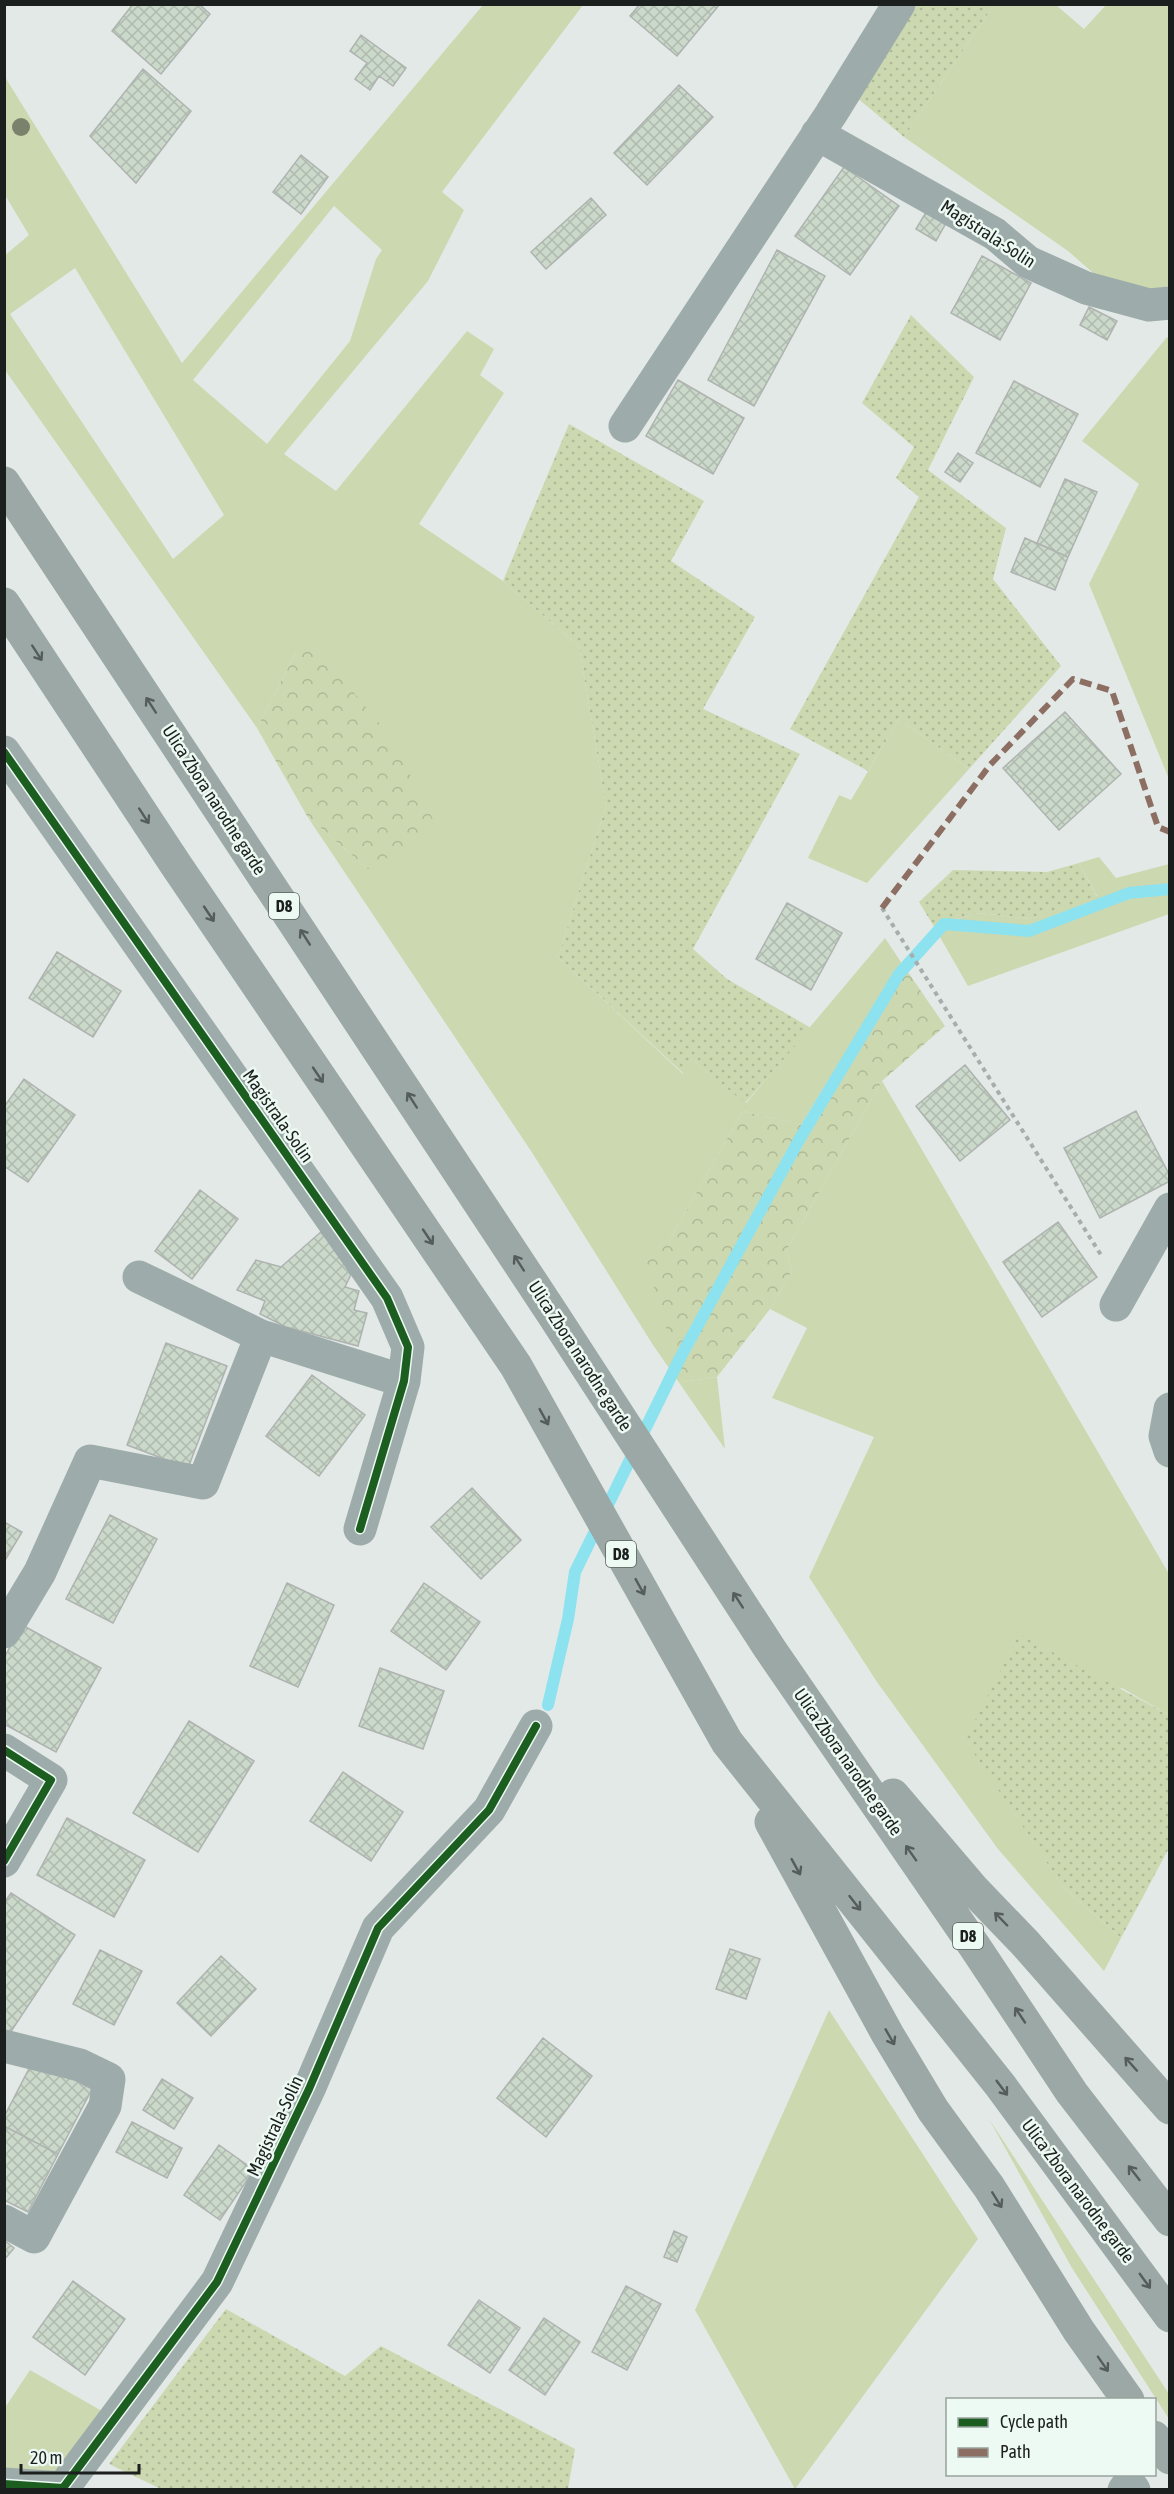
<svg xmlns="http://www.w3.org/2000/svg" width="1174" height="2494" viewBox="0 0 1174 2494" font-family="'Asap Condensed',sans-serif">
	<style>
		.green { fill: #ccd8b0; fill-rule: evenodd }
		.forest { fill: url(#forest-crowns) }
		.garden { fill: url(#garden-dots) }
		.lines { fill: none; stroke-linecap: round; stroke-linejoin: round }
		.stream { stroke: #8de2f0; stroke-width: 12 }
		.building { fill: url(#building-cross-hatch); stroke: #afb3b0; stroke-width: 1.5 }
		.path { stroke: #a5aeac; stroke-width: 4; stroke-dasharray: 4.5 4.5; stroke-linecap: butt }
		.minor { stroke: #9dacaa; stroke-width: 33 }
		.highway { stroke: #9ca8a6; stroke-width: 33 }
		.quiet { stroke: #8d6e63; stroke-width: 6; stroke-dasharray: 12 6; stroke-linecap: butt }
		.cycleway-casing { stroke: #edf9f3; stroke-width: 11 }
		.cycleway { stroke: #1b5e20; stroke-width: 8 }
		.tree { fill: #7b826c }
		.oneway { stroke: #555d5b }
		.labels { text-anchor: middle; stroke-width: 5; stroke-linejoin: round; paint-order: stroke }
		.shield { fill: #edf9f3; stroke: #5a605d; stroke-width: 1.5 }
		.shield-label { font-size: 16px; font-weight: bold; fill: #1b1f1d }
		.street-label { font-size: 18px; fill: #1b1f1d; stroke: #edf9f3 }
	</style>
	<defs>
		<pattern id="forest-crowns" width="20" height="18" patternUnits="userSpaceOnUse" patternTransform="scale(1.5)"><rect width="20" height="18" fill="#ccd8b0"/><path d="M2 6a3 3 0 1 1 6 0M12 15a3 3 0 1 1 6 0" fill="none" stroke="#afb997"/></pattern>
		<pattern id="garden-dots" width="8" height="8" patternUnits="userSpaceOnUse" patternTransform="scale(1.5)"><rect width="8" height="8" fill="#ccd8b0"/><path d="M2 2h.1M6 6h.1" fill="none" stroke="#afb997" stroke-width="1.8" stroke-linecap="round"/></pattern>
		<pattern id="building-cross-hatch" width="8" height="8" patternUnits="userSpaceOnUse" patternTransform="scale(1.5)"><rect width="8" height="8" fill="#cbd9cb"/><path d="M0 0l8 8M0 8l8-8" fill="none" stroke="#aebaae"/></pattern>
	</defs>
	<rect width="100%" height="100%" fill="#e3e9e6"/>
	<path class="green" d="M483,5h100l-141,187 22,18 -36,71 -144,173 52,37 131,-160 27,18 -14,26 24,18 -85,131 84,57 76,65 27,160 -48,151 125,117 8,-15 55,44 139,-165 16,24 -100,163 -58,-14 -74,130 13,141 35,-5 8,72 -72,-104 -120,-191 -226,-338 61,53 -72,-217 -39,76 -252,-358 -1,-114 25,-21 -24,-40v-118l177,286zM334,206l48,44 -6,9 -26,82 -83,103 -74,-64zM75,268l149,247 -51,44 -163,-245z
		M994,5h62l28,24 22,-24h63v281l-21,4 -48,-11 -32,-28 -164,-114z
		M1167,337l3,3 -1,439 -80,-195 50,-100 -57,-43z
		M899,719l70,50 -102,114 -59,-25 31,-63 12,5z
		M1099,857l17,21 53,-14v50l-201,72 -35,-61 46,-12 51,6 67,-23 -18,-33z
		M882,1081l287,493v141l-47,-27 -156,52 97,147 58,51 -17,33 -106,-122 -121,-167 -68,-105 65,-140 -102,-39 35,-70 -37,-19 22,-39 -6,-19z
		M829,2010l149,229 -183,250 -100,-179z
		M989,2119l180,275v25l-97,-151z
		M30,2370l79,45 -44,59 -60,1 -1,-66z"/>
	<path class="forest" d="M314,645l76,91 48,93 -70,40 -61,-53 -50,-88 39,-76z
		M901,962l44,64 -63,55 -96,170 6,19 -22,39 -53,68 -35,5 -38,-129 25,-12 74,-130 59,14z"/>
	<path class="garden" d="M910,5h84l-90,132 -48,-40z
		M911,315l63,62 -46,93 78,58 -13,51 68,87 -92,103 -70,-50 -31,52 -78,-42 129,-232 -23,-19 18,-31 -52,-44z
		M569,424l135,77 -33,60 84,56 -52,92 97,45 -107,195 34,30 84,49 -66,75 -54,-44 -7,15 -126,-117 48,-151 -27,-160 -76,-65z
		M1079,863l18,34 -67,22 -51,-6 -46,12 -14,-23 34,-32 94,2z
		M1019,1634l150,81v133l-48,90 -58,-51 -98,-147z
		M226,2309l119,67 36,-30 194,103 -7,40h-407l-52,-25z"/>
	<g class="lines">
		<path class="stream" d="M548,1705l20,-86 7,-47 105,-214 119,-218 100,-166 45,-50 85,7 100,-38 41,-4"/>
	</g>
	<path class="building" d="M133,4h66l11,10 -49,60 -49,-43z
		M640,4h80l-43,52 -47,-40z
		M361,35l45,33 -13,18 -14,-10 -9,14 -15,-11 12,-16 -17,-12z
		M143,69l48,42 -55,72 -46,-47z
		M679,85l34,32 -66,68 -33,-32z
		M301,155l27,22 -27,37 -28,-22z
		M844,167l55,39 -49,69 -55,-39z
		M591,198l15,17 -60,54 -15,-17z
		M931,204l19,12 -14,25 -20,-12z
		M777,250l48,26 -71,130 -46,-26z
		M982,256l49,27 -31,57 -49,-27z
		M1089,307l28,14 -10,19 -27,-15z
		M678,380l66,38 -31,56 -67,-38z
		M1014,381l64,33 -38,73 -64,-34z
		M958,453l15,10 -13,19 -15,-10z
		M1065,479l32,13 -29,65 -31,-14z
		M1025,538l43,19 -13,33 -44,-18z
		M1065,712l56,62 -62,56 -56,-62z
		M787,903l55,30 -31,57 -55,-31z
		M57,952l64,39 -28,46 -64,-39z
		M965,1065l45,55 -50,41 -44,-55z
		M24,1079l51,36 -47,67 -24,-16v-59z
		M1136,1111l34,65v5l-70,37 -36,-70z
		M200,1190l38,29 -46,60 -37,-28z
		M1058,1222l39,55 -55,40 -39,-55z
		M322,1231l32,37 -9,19 14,4 -5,19 13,3 -9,33 -72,-19 -26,-13 5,-13 -28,-11 19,-30 25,7z
		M166,1343l61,23 -39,102 -61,-23z
		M312,1375l53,40 -46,61 -53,-40z
		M472,1488l49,52 -40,39 -50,-52z
		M110,1515l47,24 -44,84 -47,-24z
		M4,1522l18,10 -18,30z
		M287,1583l47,22 -36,82 -48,-21z
		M424,1583l56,39 -34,48 -55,-39z
		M22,1625l79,43 -45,84 -52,-28v-66z
		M380,1668l64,23 -21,58 -64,-23z
		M189,1721l65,40 -56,91 -65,-39z
		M343,1772l60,40 -32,49 -61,-40z
		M67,1818l78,42 -31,57 -77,-42z
		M11,1893l64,42 -67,101 -4,-2v-131z
		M730,1949l30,10 -14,40 -30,-10z
		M100,1950l42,21 -28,54 -41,-21z
		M221,1956l35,33 -45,47 -34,-33z
		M543,2038l49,38 -46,61 -49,-39z
		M34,2059l58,30 -34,65 -54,-28v-9z
		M162,2079l31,19 -19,31 -31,-19z
		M132,2122l50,26 -15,30 -51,-26z
		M4,2126l54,28 -30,58 -24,-12z
		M219,2145l35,25 -34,50 -36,-25z
		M674,2231l13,6 -10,25 -13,-5z
		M4,2240l10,8 -10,12z
		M73,2281l52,38 -40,56 -52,-38z
		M626,2286l35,18 -34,66 -35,-18z
		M479,2300l41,28 -30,45 -42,-28z
		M544,2318l36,24 -35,53 -36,-25z"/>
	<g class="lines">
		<path class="path" d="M882,908l219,347"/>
		<path class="minor" d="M817,134l178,100 33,28 58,26 63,17 21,-2
			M625,426l206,-312 68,-110
			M4,752l383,546 21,49 -4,34 -44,148
			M139,1277l122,59
			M1116,1305l54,-96
			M1170,1409l-5,27 5,15
			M4,1632l36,-60 50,-111 113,22 58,-147 143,45
			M4,1750l47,30 -47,81
			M4,2046l76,19 29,14 -4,27 -71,131 -30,-16
			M4,2484l59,4 154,-206 92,-193 69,-161 111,-118 47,-84
			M1124,2490l5,-7 5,7"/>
		<path class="highway" d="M4,483l548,830 218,336 205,298 97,146 98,127
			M4,604l172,261 340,501 211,376 273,343 170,231
			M893,1795l80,94 52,54 145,165
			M771,1822l117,213 45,75 56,77 90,144 49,69
			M1154,2437l16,21"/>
		<path class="quiet" d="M882,908l108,-143 83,-86 39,12 46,136 12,5"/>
		<defs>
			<path id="cycleway" d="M4,752l383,546 21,49 -4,34 -44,148
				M4,1750l47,30 -47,81
				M4,2484l59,4 154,-206 92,-193 69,-161 111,-118 47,-84"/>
		</defs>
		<use href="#cycleway" class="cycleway-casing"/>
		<use href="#cycleway" class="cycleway"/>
	</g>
	<circle class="tree" cx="21" cy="127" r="9"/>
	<defs><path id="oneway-shaft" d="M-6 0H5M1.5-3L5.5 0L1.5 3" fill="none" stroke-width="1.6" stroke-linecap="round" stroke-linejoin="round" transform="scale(1.5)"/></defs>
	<g class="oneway">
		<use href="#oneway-shaft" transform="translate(37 653) rotate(57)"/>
		<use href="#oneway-shaft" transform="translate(151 705) rotate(-123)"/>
		<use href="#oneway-shaft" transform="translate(144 816) rotate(57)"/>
		<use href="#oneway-shaft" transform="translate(209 914) rotate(56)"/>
		<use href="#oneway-shaft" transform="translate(305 937) rotate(-123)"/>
		<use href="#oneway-shaft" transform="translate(318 1075) rotate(56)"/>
		<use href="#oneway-shaft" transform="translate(412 1100) rotate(-123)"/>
		<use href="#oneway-shaft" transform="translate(428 1237) rotate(56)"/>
		<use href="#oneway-shaft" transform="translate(519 1263) rotate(-123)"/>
		<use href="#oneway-shaft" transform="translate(544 1417) rotate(61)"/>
		<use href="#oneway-shaft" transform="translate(640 1587) rotate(61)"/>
		<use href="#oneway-shaft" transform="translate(738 1600) rotate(-123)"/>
		<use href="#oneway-shaft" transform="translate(911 1853) rotate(-125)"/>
		<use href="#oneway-shaft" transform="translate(796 1867) rotate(61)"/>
		<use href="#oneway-shaft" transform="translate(855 1903) rotate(52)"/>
		<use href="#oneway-shaft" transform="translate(1001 1919) rotate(-134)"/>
		<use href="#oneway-shaft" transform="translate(1020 2015) rotate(-124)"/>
		<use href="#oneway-shaft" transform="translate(890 2037) rotate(60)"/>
		<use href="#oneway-shaft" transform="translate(1131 2064) rotate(-132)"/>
		<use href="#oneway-shaft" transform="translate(1002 2088) rotate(53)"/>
		<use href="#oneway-shaft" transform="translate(1134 2173) rotate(-128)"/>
		<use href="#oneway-shaft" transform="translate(997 2200) rotate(58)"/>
		<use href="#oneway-shaft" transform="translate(1145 2281) rotate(54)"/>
		<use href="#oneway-shaft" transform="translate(1103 2364) rotate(55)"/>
	</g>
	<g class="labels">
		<g class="shield">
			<rect x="269" y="893" width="30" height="26" rx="4.5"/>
			<rect x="606" y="1541" width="30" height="26" rx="4.5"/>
			<rect x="953" y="1923" width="30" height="26" rx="4.5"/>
		</g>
		<g class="shield-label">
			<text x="284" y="912">D8</text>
			<text x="621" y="1560">D8</text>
			<text x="968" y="1942">D8</text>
		</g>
		<g class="street-label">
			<text transform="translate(988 234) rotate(33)" y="6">Magistrala-Solin</text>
			<text transform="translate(214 800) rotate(57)" y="6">Ulica Zbora narodne garde</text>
			<text transform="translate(278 1116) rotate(55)" y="6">Magistrala-Solin</text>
			<text transform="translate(580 1356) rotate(57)" y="6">Ulica Zbora narodne garde</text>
			<text transform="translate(848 1762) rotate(55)" y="6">Ulica Zbora narodne garde</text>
			<text transform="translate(275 2126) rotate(-65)" y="6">Magistrala-Solin</text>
			<text transform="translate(1078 2191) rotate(53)" y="6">Ulica Zbora narodne garde</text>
		</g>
	</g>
	<rect width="1174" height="2494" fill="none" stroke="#1b1f1d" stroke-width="12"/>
	<rect x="946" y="2398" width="210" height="78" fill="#edf9f3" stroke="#99a29d" stroke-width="1.5"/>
	<rect x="958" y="2418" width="30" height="9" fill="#1b5e20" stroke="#99a29d" stroke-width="1.5"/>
	<text x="1000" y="2428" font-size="18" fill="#1b1f1d">Cycle path</text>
	<rect x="958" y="2448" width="30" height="9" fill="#8d6e63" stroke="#99a29d" stroke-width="1.5"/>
	<text x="1000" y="2458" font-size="18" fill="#1b1f1d">Path</text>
	<path d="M21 2464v9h118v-9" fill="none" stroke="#1b1f1d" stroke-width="3"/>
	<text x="30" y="2464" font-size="18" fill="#1b1f1d" stroke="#edf9f3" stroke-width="4.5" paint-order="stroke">20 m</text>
</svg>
